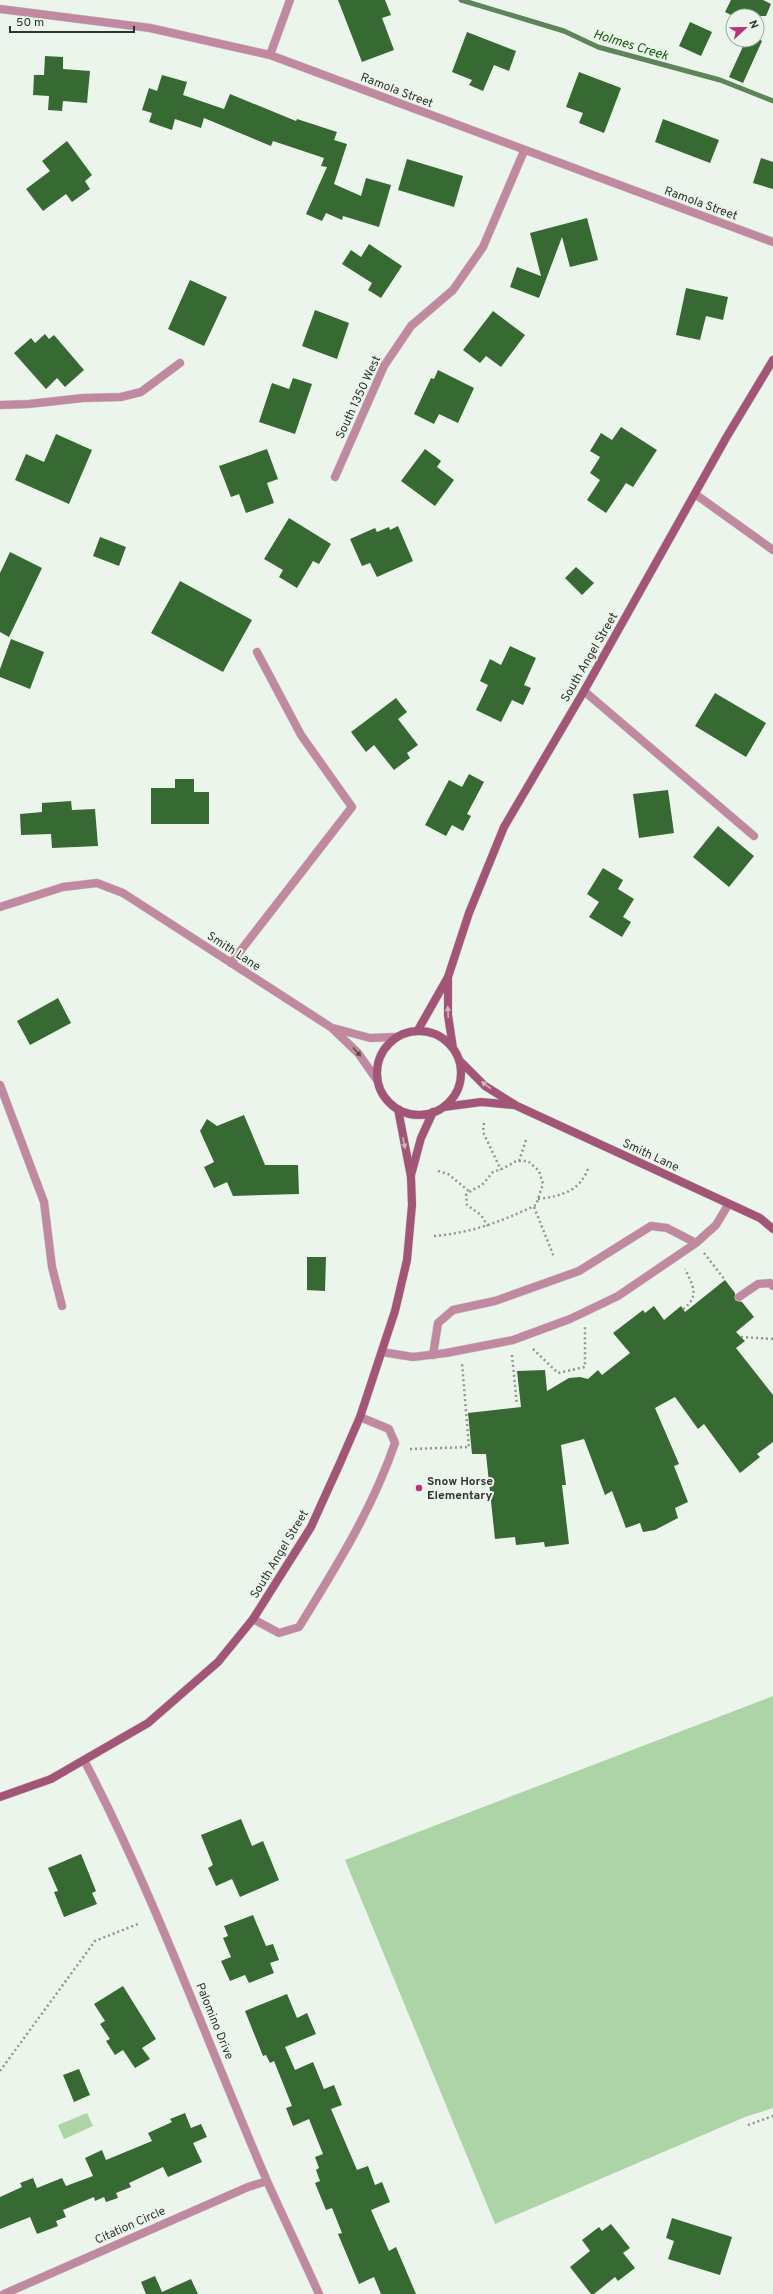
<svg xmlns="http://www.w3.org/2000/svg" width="773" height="2294" viewBox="0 0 773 2294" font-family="Overpass,sans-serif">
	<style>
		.green { fill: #acd4a7 }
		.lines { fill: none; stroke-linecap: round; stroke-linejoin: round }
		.stream { stroke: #5e845a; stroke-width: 5 }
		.building { fill: #376a32 }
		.lane-casing { stroke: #cad2c9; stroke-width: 9 }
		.street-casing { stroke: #cad2c9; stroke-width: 9 }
		.secondary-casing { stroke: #cad2c9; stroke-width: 9 }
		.path { stroke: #90978f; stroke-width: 2.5; stroke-dasharray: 2 3; stroke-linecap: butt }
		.lane { stroke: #c1899f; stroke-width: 8 }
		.street { stroke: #c1899f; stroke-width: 8 }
		.secondary { stroke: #a35577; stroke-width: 8 }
		.oneway { fill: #cfb5bd }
		.oneway2 { fill: #5c4e51 }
		.poi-dot { fill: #b83377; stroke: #ecf5eb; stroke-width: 1.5 }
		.labels { text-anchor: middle; stroke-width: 4; stroke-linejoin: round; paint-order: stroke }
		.street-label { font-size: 12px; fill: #303430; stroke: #ecf5eb }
		.poi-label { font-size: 12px; font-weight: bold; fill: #303430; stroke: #ecf5eb; text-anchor: start }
		.water-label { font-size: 13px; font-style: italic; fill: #135e0d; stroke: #ecf5eb }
	</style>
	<rect width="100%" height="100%" fill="#ecf5eb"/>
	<path class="green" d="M773,1696v412l-28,9 -250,107 -150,-364z
		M87,2113l6,13 -29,13 -6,-14z"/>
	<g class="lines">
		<path class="stream" d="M461,0l103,31 34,16 122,33 53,21"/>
	</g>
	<path class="building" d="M338,0h47l6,15 -9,3 12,32 -32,12z
		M731,0h32l8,4 -5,12h-33l-8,-4z
		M690,22l22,10 -11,24 -22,-10z
		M467,32l49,19 -7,20 -15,-6 -11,26 -14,-6 3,-5 -20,-8z
		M757,38l5,3 -19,42 -14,-6 17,-37z
		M45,56l18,1v12l27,2 -3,32 -24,-2 -1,10 -14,-1 1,-14 -16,-1 1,-20h10z
		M579,72l42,16 -17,45 -25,-10 4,-10 -17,-6z
		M162,75l25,7 -4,13 41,14 6,-15 66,27 1,-2 40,13 -3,8 13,4 -13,40 27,12 5,-18 25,7 -12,42 -36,-11 -1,4 -16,-7 -4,8 -16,-7 21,-47 -6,-1 3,-8 -51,-17 -2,5 -67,-28 -3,10 -26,-9 -3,11 -23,-8 3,-9 -10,-3 7,-22 8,3z
		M663,119l56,21 -9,23 -55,-21z
		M67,141l25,34 -7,6 5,8 -18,13 -6,-8 -23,17 -17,-22 24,-18 -8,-10z
		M761,158l12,4v27l-20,-6z
		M407,159l56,17 -9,31 -56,-17z
		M587,218l11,42 -28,7 -8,-30 -23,61 -29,-11 7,-20 24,9 -11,-43z
		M369,244l33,22 -21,32 -13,-8 4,-7 -30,-19 9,-14 10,7z
		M190,280l37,17 -23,49 -36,-17z
		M686,288l42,9 -5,23 -17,-4 -6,24 -24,-5z
		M315,310l34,13 -12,36 -35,-13z
		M493,311l32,24 -24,32 -15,-11 -6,7 -17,-13z
		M45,334l4,5 5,-4 30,35 -19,17 -8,-9 -11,11 -32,-36 17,-15 4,5z
		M438,370l36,18 -16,35 -19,-9 -5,10 -20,-10 17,-36 3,1z
		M293,378l19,6 -17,50 -36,-12 13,-39 17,6z
		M621,427l36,23 -24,37 -7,-4 -20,30 -19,-13 13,-20 -10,-7 10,-16 -10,-6 11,-18 11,7z
		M56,434l36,16 -23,54 -54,-24 11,-26 18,8z
		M267,449l11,30 -11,4 7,20 -28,10 -7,-19 -8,3 -12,-31z
		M425,449l16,12 -4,6 17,13 -19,26 -34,-25z
		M289,518l42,26 -12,20 -6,-3 -16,27 -18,-11 4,-7 -19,-11z
		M398,526l15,35 -36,16 -7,-14 -8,3 -12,-27 25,-11 2,4 12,-5 1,3z
		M100,537l26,10 -7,19 -26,-10z
		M10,552l32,16 -33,69 -9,-5v-59z
		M576,567l18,16 -12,12 -17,-17z
		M180,581l72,39 -29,52 -72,-39z
		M11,639l33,13 -14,37 -30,-12v-8z
		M510,646l26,12 -12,27 7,3 -8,17 -11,-5 -11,22 -25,-12 12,-25 -8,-4 10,-22 11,6z
		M715,693l51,30 -20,34 -51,-31z
		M396,698l11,14 -9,7 20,26 -11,8 3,5 -16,12 -20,-25 -8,7 -15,-20z
		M469,774l15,8 -17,32 4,2 -8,15 -11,-6 -6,11 -21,-11 24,-45 13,7z
		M175,779h19v13h15v32h-58v-36h24z
		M668,790l6,43 -35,5 -6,-44z
		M71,801l1,9 23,-1 3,37 -46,2 -1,-14 -30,1 -1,-21 22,-2v-9z
		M718,826l36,30 -25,31 -36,-30z
		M603,868l20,12 -5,9 16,10 -11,18 8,5 -9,15 -33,-20 10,-15 -12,-8z
		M58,998l13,25 -41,22 -13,-24z
		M244,1115l21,50h33l1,29 -66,2 -6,-14 -13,6 -10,-21 10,-5 -14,-31 7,-12 10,7z
		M307,1257h19l-1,34 -18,-1z
		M725,1280l10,13v7l7,2 12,15 -18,15 9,9 -9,7 37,47v47l-16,12 3,3 -20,16 -36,-49 -6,5 -23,-32 -20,11 24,56 -5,2 14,36 -13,6 3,10 -23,12 -12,2 -3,-9 -14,5 -14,-37 -7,4 -21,-56 -23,6 5,40h-4l7,59 -24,3 -1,-5 -28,3 -1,-8 -20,2 -9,-85h-14l-4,-41 53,-6 -4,-36 28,-1 2,21 22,-13 11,-1 8,2 10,-9 4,5 28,-22 -17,-20 30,-23 2,3 9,-7 10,14 17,-14 4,6z
		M241,1819l11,27 11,-5 16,39 -39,17 -8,-18 -16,7 -8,-18 5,-3 -12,-30z
		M81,1854l15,37 -4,2 5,11 -33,13 -10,-25 4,-1 -10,-23z
		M253,1915l13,31 7,-2 6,16 -9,3 4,10 -25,10 -4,-8 -15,6 -9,-20 10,-4 -8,-19 5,-2 -4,-10z
		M123,1986l33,53 -14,9 8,11 -15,9 -12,-18 -8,5 -9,-14 4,-2 -10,-15 5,-3 -11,-17z
		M287,1994l10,24 10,-5 9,21 -31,13 10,23 18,-8 11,27 10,-4 8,20 -11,4 26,61 11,-4 7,19 7,-3 8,20 -19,8 18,41 7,-4 20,47h-35l-7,-17 -15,7 -21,-50 4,-1 -10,-25 -6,2 -11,-27 5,-2 -4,-11 3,-2 -4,-11 8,-3 -14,-35 -16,7 -7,-18 6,-2 -18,-45 -4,2 -4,-8 -3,1 -18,-45z
		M79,2069l11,26 -16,7 -11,-27z
		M185,2113l6,15 10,-4 6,13 -14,6 9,19 -34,15 -5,-10 -34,16 2,4 -15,6 2,5 -12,4 -2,-5 -9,4 -1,-4 -31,13 3,7 -10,4 2,5 -21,8 -7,-17 -30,12v-32l22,-10 -2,-4 13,-5 4,10 25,-10 4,8 27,-10 -8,-18 17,-8 4,10 46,-19 -4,-8 24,-11 -2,-3z
		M672,2218l60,19 -12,38 -52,-16 6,-18 -8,-3z
		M611,2224l19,24 -7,5 12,15 -17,13 -3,-4 -21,17h-3l-21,-27 20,-16 -8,-11 17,-13 3,4z
		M155,2276l7,16 29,-13 7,15h-52l-5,-12z"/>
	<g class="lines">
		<defs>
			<path id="lane" d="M0,405l29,-1 54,-6 38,-1 20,-5 39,-29
				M695,494l78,56
				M584,691l170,145
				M231,963l121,-156 -51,-72 -44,-83
				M0,1085l44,117 8,65 10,39
				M739,1297l19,-13 12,-1 3,3
				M382,1352l31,5 33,-4 67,-13 57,-21 48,-23 78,-53 20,-18 12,-20
				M433,1355l5,-32 15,-13 42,-9 84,-30 72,-45 16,2 29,15
				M253,1619l26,14 20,-6c37,-60 73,-117 96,-184l-6,-14 -29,-12"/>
			<path id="street" d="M0,9l150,19 120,27 503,187
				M270,55l20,-55
				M335,477l49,-111 27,-40 42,-36 30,-43 41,-96
				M0,907l63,-20 34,-4 26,10 209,135 26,25 19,27
				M333,1028l37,10 25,-1
				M84,1760c71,136 122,280 183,421 17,38 35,75 52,113
				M4,2294l244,-107 19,-6"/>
			<path id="secondary" d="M448,977v38l5,33
				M418,1030l30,-53 21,-64 35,-86 80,-136 142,-253 47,-78
				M377 1073a42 42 0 1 1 84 0a42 42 0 1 1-84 0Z
				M459,1060l26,26 32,20 243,112 13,11
				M444,1107l37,-5 33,3
				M411,1175l10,-37 12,-26
				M0,1797l51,-18 97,-56 70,-61 35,-43 58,-92 29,-64 20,-46 35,-106 12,-51 5,-55 -1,-28 -13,-68"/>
		</defs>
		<use href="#lane" class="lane-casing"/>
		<use href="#street" class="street-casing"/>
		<use href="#secondary" class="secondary-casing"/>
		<path class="path" d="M484,1123l-1,9 18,38
			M519,1161l7,-21
			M438,1171l10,3 22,18
			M538,1199c24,-3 43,-8 51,-33
			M534,1207l20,50
			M434,1236c37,-3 69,-15 102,-31l7,-21 -4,-13 -11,-10h-12l-12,7 -11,4 -11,13 -10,5 -6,5 1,10 14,10 7,11
			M704,1253l21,27
			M683,1309c17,-12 10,-24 2,-40
			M741,1337l32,2
			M533,1349l25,24 27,-6v-41
			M512,1355l5,50
			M410,1449l59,-2 -7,-84
			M0,2071l95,-130 43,-17
			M748,2125l25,-9"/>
		<use href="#lane" class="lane"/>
		<use href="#street" class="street"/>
		<use href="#secondary" class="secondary"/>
	</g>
	<defs><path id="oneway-solid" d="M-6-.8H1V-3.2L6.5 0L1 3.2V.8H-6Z"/></defs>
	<g class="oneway">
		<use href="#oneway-solid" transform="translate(448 1012) rotate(-93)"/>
		<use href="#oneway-solid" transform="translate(486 1085) rotate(-142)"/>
		<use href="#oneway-solid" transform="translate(404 1143) rotate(79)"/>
	</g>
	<use class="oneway2" href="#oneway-solid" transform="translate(357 1052) rotate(48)"/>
	<circle class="poi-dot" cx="419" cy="1488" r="4"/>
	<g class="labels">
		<g class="street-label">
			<text transform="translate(397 90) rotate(21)" y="4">Ramola Street</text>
			<text transform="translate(701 203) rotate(20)" y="4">Ramola Street</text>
			<text transform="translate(358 397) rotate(-65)" y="4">South 1350 West</text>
			<text transform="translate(589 657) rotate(-60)" y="4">South Angel Street</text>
			<text transform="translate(234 951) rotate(33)" y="4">Smith Lane</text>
			<text transform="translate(651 1155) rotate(25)" y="4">Smith Lane</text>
			<text transform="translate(279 1554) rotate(-59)" y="4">South Angel Street</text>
			<text transform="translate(215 2021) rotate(68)" y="4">Palomino Drive</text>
			<text transform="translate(130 2225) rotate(-24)" y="4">Citation Circle</text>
		</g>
		<g class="poi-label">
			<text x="427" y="1485">Snow Horse<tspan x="427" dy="14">Elementary</tspan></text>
		</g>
		<g class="water-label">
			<text transform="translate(631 44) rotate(17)" y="5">Holmes Creek</text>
		</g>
	</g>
	<g transform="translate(745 28) rotate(68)"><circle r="19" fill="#ecf5eb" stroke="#a1a8a0"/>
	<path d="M0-3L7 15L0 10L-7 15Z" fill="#b83377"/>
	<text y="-6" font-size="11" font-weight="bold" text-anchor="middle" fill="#303430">N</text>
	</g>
	<path d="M10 26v6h124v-6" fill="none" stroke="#303430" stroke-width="2"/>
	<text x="16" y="26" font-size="12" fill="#303430" stroke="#ecf5eb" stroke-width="3" paint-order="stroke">50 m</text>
</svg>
